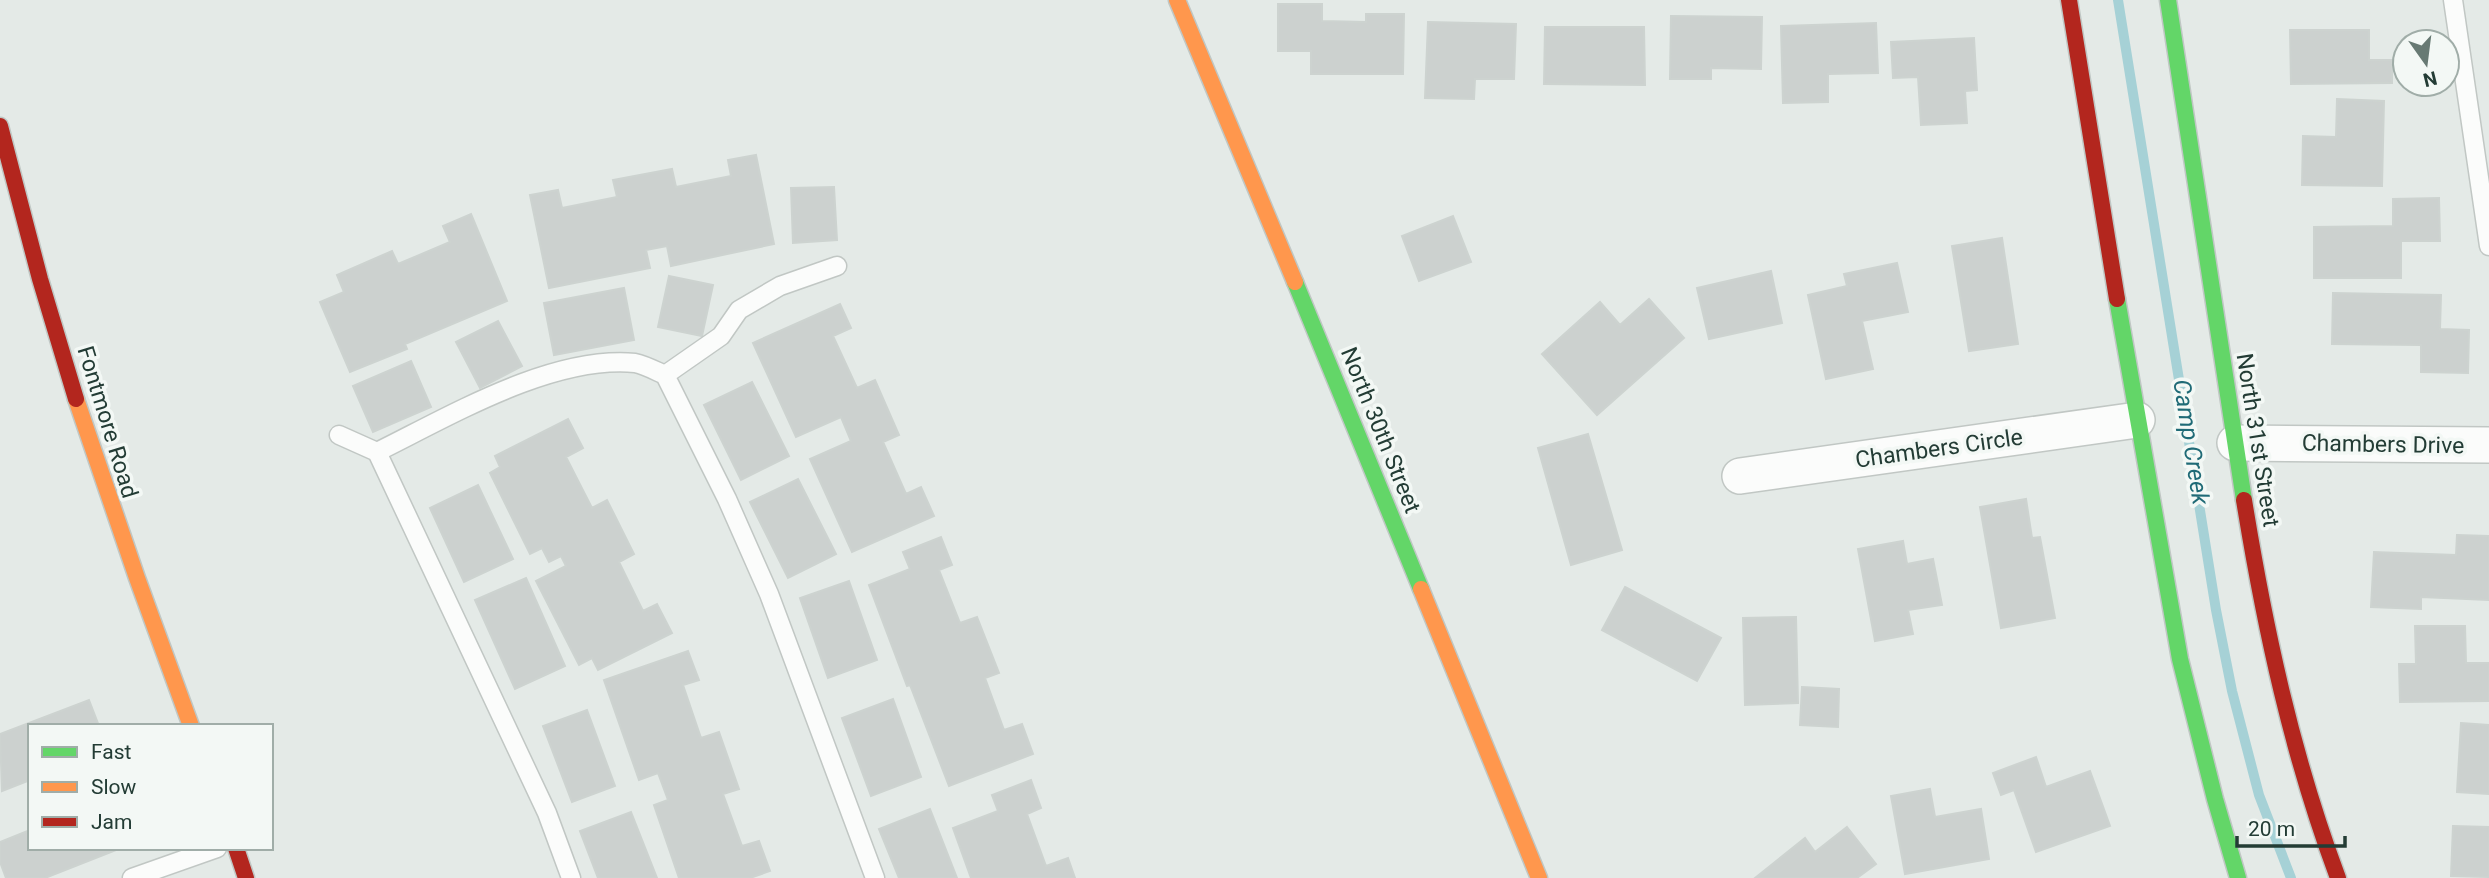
<svg xmlns="http://www.w3.org/2000/svg" width="2489" height="878" viewBox="0 0 2489 878" font-family="Roboto,sans-serif">
	<style>
		.lines { fill: none; stroke-linecap: round; stroke-linejoin: round }
		.stream { stroke: #a6d1d6; stroke-width: 10 }
		.building { fill: #ccd1cf; stroke: #cdd3d0; stroke-width: 2 }
		.lane-casing { stroke: #c1c7c4; stroke-width: 21 }
		.street-casing { stroke: #c1c7c4; stroke-width: 38 }
		.fast-casing { stroke: #c0c7c4; stroke-width: 19 }
		.slow-casing { stroke: #c0c7c4; stroke-width: 19 }
		.jam-casing { stroke: #c0c7c4; stroke-width: 19 }
		.lane { stroke: #fbfcfb; stroke-width: 18 }
		.street { stroke: #fbfcfb; stroke-width: 35 }
		.fast { stroke: #63d668; stroke-width: 16 }
		.slow { stroke: #ff974d; stroke-width: 16 }
		.jam { stroke: #b3261e; stroke-width: 16 }
		.labels { text-anchor: middle; stroke-width: 7; stroke-linejoin: round; paint-order: stroke }
		.street-label { font-size: 23px; fill: #233c35; stroke: #f3f8f5 }
		.water-label { font-size: 24px; font-style: italic; fill: #1f6a76; stroke: #f3f8f5 }
	</style>
	<rect width="100%" height="100%" fill="#e4eae7"/>
	<g class="lines">
		<path class="stream" d="M2118,0l98,610 16,81 27,104 32,83"/>
	</g>
	<path class="building" d="M1278,4h44v17l44,1v-8h38l-1,60h-92v-23h-33z
		M1671,16l91,1 -1,52 -50,-1v11h-41z
		M1428,22l88,2 -2,55h-39l-1,20 -49,-1z
		M1876,23l2,50 -50,1v28l-45,1 -2,-77z
		M1545,27h99l1,58 -101,-1z
		M2290,30h79v30h23v23l-101,1z
		M1974,38l3,52 -12,1 2,32 -46,2 -3,-48 -25,1 -2,-36z
		M2337,99l47,2 -2,85 -80,-1 1,-49 33,1z
		M756,155l18,89 -103,22 -4,-20 -21,4 4,18 -101,20 -19,-93 28,-5 4,18 55,-11 -4,-17 59,-11 4,18 55,-11 -3,-16z
		M834,187l3,53 -44,3 -2,-55z
		M2439,198l1,43h-39v37h-87v-51l79,-1v-27z
		M471,214l36,87 -102,43 2,5 -57,23 -30,-70 24,-10 -7,-17 55,-24 6,13 52,-22 -7,-16z
		M1453,216l18,46 -52,19 -17,-45z
		M2002,238l16,106 -49,7 -17,-105z
		M1897,263l11,49 -46,9 11,48 -47,10 -18,-84 39,-9 -3,-12z
		M1771,271l11,52 -73,16 -12,-51z
		M669,276l44,9 -11,51 -44,-9z
		M624,288l10,52 -80,15 -10,-52z
		M2333,293l108,2 -1,34 29,1 -1,43 -47,-1v-27l-89,-1z
		M1649,299l35,39 -87,77 -55,-61 58,-52 20,23z
		M840,304l11,24 -18,8 24,52 18,-8 24,55 -16,7 23,52 15,-7 13,29 -82,36 -42,-93 41,-18 -10,-24 -45,20 -43,-94z
		M498,321l24,45 -42,22 -24,-46z
		M411,361l20,46 -58,25 -20,-46z
		M752,382l37,74 -48,24 -37,-75z
		M568,419l15,29 -17,9 26,51 15,-8 27,54 -15,8 24,49 14,-7 15,29 -74,37 -6,-12 -13,7 -43,-84 30,-15 -5,-10 -12,6 -7,-14 -12,6 -40,-81 10,-6 -5,-11z
		M1588,434l34,116 -51,15 -33,-117z
		M798,479l38,75 -48,24 -38,-76z
		M478,485l35,74 -49,23 -34,-74z
		M2026,499l6,39 8,-1 15,81 -54,10 -21,-121z
		M2457,535l32,1v64l-68,-3v12l-50,-2 3,-55 82,3z
		M941,537l11,28 -13,5 21,53 17,-6 22,56 -14,5 19,52 18,-6 11,30 -84,32 -39,-101 -3,1 -38,-101 41,-16 -7,-17z
		M1903,541l4,23 26,-5 9,46 -34,5 5,24 -38,7 -17,-92z
		M526,578l39,88 -50,23 -40,-89z
		M849,581l28,79 -49,18 -28,-80z
		M1625,587l96,51 -24,43 -95,-51z
		M1796,617l2,86 -53,2 -2,-87z
		M2415,626h50l1,37h23v38l-89,1 -1,-38h17z
		M688,651l11,29 -16,5 18,53 18,-6 20,57 -16,5 19,52 17,-5 11,30 -20,7h-71l-25,-73 14,-5 -10,-27 -19,7 -35,-100z
		M1802,687l37,2 -1,38 -38,-2z
		M893,699l28,78 -50,19 -29,-78z
		M89,700l10,26h-69v54l-28,11 -2,-57z
		M587,710l28,76 -43,16 -29,-76z
		M2461,723l28,2v69l-32,-2z
		M2036,757l10,30 44,-16 20,55 -74,26 -22,-62 -13,5 -8,-22z
		M1031,780l10,28 -14,6 19,52 22,-8 7,20h-104l-18,-50 45,-17 -6,-16z
		M1930,789l5,28 46,-8 8,50 -84,15 -14,-78z
		M930,809l27,69h-58l-20,-49z
		M631,812l26,66h-59l-18,-47z
		M2453,826l36,1v50l-38,-1z
		M1847,827l29,37 -19,14h-102l50,-40 10,14z
		M30,830v18h91l-76,30h-39l-6,-16v-20z"/>
	<g class="lines">
		<defs>
			<path id="lane" d="M2453,0l36,246
				M665,375l56,-39 18,-26 41,-24 57,-20
				M339,435l38,17 170,361 24,65
				M377,452c73,-36 175,-97 258,-89 10,2 21,8 30,12l62,124 42,95 106,284
				M132,878l85,-30"/>
			<path id="street" d="M2235,443l254,2
				M1740,476l397,-56"/>
			<path id="fast" d="M2168,0l76,500
				M1295,282l126,307
				M2117,299l63,360 35,140 23,79"/>
			<path id="slow" d="M1177,0l118,282
				M76,399l61,179 54,148
				M1421,589l118,289"/>
			<path id="jam" d="M2069,0l48,299
				M0,126l40,153 36,120
				M2244,500c21,129 48,255 94,378
				M236,848l10,30"/>
		</defs>
		<use href="#lane" class="lane-casing"/>
		<use href="#street" class="street-casing"/>
		<use href="#fast" class="fast-casing"/>
		<use href="#slow" class="slow-casing"/>
		<use href="#jam" class="jam-casing"/>
		<use href="#lane" class="lane"/>
		<use href="#street" class="street"/>
		<use href="#fast" class="fast"/>
		<use href="#slow" class="slow"/>
		<use href="#jam" class="jam"/>
	</g>
	<g class="labels">
		<g class="street-label">
			<text transform="translate(108 422) rotate(73)" y="8">Fontmore Road</text>
			<text transform="translate(1381 430) rotate(68)" y="8">North 30th Street</text>
			<text transform="translate(2258 440) rotate(81)" y="8">North 31st Street</text>
			<text transform="translate(2383 444) rotate(1)" y="8">Chambers Drive</text>
			<text transform="translate(1939 448) rotate(-8)" y="8">Chambers Circle</text>
		</g>
		<g class="water-label">
			<text transform="translate(2191 442) rotate(81)" y="8">Camp Creek</text>
		</g>
	</g>
	<rect x="28" y="724" width="245" height="126" fill="#f3f8f5" stroke="#a0ada8" stroke-width="2"/>
	<rect x="42" y="747" width="35" height="10" fill="#63d668" stroke="#a0ada8" stroke-width="2"/>
	<text x="91" y="759" font-size="21" fill="#233c35">Fast</text>
	<rect x="42" y="782" width="35" height="10" fill="#ff974d" stroke="#a0ada8" stroke-width="2"/>
	<text x="91" y="794" font-size="21" fill="#233c35">Slow</text>
	<rect x="42" y="817" width="35" height="10" fill="#b3261e" stroke="#a0ada8" stroke-width="2"/>
	<text x="91" y="829" font-size="21" fill="#233c35">Jam</text>
	<g transform="translate(2426 63) rotate(166)"><circle r="33" fill="#f3f8f5" stroke="#a0ada8" stroke-width="2"/>
	<path d="M0-5L12 26L0 18L-12 26Z" fill="#677973"/>
	<text y="-10" font-size="19" font-weight="bold" text-anchor="middle" fill="#233c35">N</text>
	</g>
	<path d="M2237 836v10h108v-10" fill="none" stroke="#233c35" stroke-width="3.5"/>
	<text x="2248" y="836" font-size="21" fill="#233c35" stroke="#f3f8f5" stroke-width="5" paint-order="stroke">20 m</text>
</svg>
